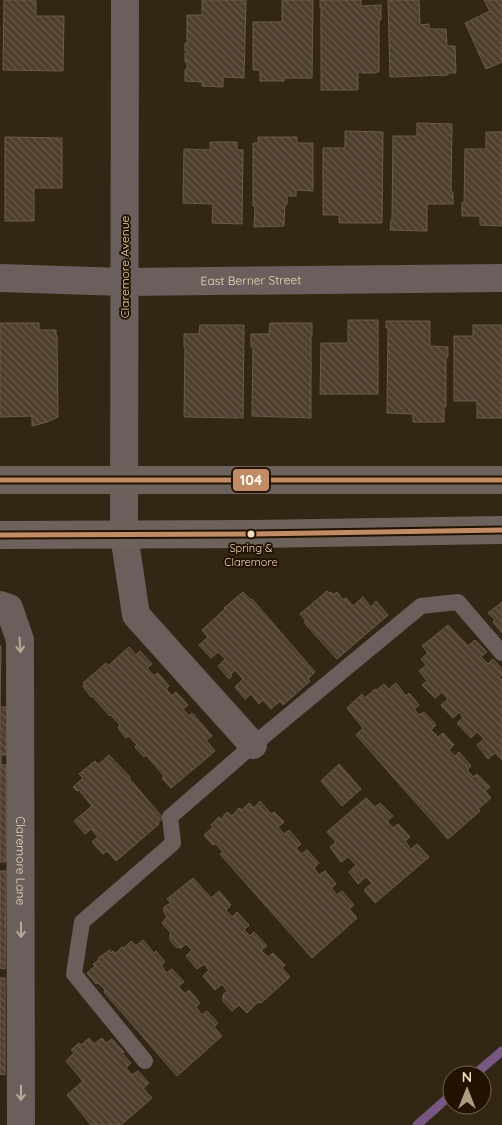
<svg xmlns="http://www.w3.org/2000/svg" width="502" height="1125" viewBox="0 0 502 1125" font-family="Quicksand,sans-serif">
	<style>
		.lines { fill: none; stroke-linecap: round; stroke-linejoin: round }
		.stream { stroke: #775782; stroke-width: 9 }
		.building { fill: url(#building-back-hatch); stroke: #6c5b4b }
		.service { stroke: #6a5f5d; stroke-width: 16 }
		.minor { stroke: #6a5f5d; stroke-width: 28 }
		.secondary { stroke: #6d615c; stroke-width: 28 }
		.bus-1-casing { stroke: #221200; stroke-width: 9 }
		.bus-1 { stroke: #c18c65; stroke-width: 5 }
		.oneway { stroke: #baa997 }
		.bus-dot { fill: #efdabd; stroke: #221200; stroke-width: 2 }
		.labels { text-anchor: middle; stroke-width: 4; stroke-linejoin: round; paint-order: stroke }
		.bus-label { font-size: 11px; fill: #efdabd; stroke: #221200 }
		.street-label { font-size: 12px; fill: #efdabd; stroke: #221200 }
		.line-badge { stroke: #221200; stroke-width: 2 }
		.badge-label { font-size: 14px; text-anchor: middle; font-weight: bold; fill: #fff }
	</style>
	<defs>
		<pattern id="building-back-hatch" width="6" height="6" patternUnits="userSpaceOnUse" patternTransform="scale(1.25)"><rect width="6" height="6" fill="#4e3e2e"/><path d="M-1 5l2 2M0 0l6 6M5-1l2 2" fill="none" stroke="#68594a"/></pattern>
	</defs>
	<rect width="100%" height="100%" fill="#322715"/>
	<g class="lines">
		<path class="stream" d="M474,1075l28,-24
			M417,1125l35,-31"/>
	</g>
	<path class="building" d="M4,0h32v16h28l-1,55 -60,-1z
		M202,0h44l-2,78 -21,-1v10l-21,-1v-4l-17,-1v-11h2v-8h-2v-9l2,1 1,-3h-3v-8h2v-28h15z
		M282,0h31l-1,78h-28v3h-24v-11h-7v-48h29z
		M320,0h41v6l20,-1v15h-2v52h-3v1h-14v-1h-4v18h-37v-83h-1z
		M388,0h31l1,25 9,-1v5h17l1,17h8l1,27h-8v2l-58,2z
		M484,0h18v62l-16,7 -21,-46 25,-12z
		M417,123l35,1 -1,68h2v12h-26v27l-37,-1 1,-10h1l1,-84h24z
		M345,131l38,1 -1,91h-43v-8h-16v-67h22z
		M486,132h16v94l-22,-1v-9h-18v-13h2l1,-54h21z
		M5,137l57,1v50h-28v33h-29z
		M258,137h39v6h16v48l-17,-1v6h-9v9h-2l-1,21 -30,1 1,-21h-2v-63h5z
		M210,142h27v8h6l-1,74 -30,-1 1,-19 -30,-1 1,-54 26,1z
		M348,320h30v74h-58l1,-51h27z
		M386,321h44v25l18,1v10h-2v50h-2v15h-31v-8l-26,-1 1,-85h-2z
		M0,323h39v7h17v5h1l1,82 -11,5 -15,4v-10l-32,1z
		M270,323h42v13h-1v82l-59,-2 1,-69h-2v-13h18z
		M200,325h44l-1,93 -59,-1 1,-70h-1v-13h15z
		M473,325h29v93h-25v-17h-23v-65h19z
		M327,591l3,2 1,-1 2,3 4,-3 6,8 3,-2 7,8 10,-9 8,10 5,-6 12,14 -51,44 -30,-33 -3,-4 2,-1 -6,-7z
		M243,592l8,8 1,-1 63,73 -7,7 2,2 -27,24 -3,-4 -9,8 -8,-9 -4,4 -8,-10 -6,5 -10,-12 8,-8 -8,-9 -5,5 2,1 -3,3 -11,-13 7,-7 -7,-7 -7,6 -12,-13 9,-8 -6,-7 23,-21 -1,-1z
		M502,602v31l-9,-11 2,-2 -7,-7z
		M448,625l20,21 7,-6 12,12 -6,5 7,7 5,-5 9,10v6l-3,2 3,3v80l-7,-7 -7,6 -11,-14 7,-6 -7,-7 -6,6 -14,-15 6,-5 -4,-6 -6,6 -12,-13 7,-6 -6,-7 -7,6 -13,-13 5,-4 -8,-10 7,-6 -5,-6 7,-6 -6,-7z
		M0,646h1l-1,61h7l-1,48h-5v10h5v97h-6z
		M129,647l7,8 4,-4 12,13 -5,4 7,8 4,-3 11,13 -3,3 6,7 4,-4 12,13 -5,4 6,7 3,-3 20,23 -6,4 9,11 -44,37 -9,-10 2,-2 -18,-21 -2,2 -9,-10 2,-2 -8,-9 -3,2 -8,-10 2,-3 -9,-10 -1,1 -18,-20 -1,1 -8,-11 2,-1 -2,-2 23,-20 2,3z
		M396,683l10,13 3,-3 10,12 -5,4 5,6 5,-3 12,13 -5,5 7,7 5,-4 11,12 -5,5 6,6 4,-4 12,14 -4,4 6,7 4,-3 13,13 -5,4 6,7 -13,11 2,2 -32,28 -92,-104 7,-7 -16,-20 15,-14 3,4 10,-9 2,1 7,-6 5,5z
		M109,755l21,22 -1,1 34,40 -5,4 1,2 -43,37 -9,-10 -4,3 -11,-12 6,-5 -7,-8 -6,5 -11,-13 18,-15 -13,-16 -2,1 -4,-4 10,-9 -4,-4 16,-13 3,4z
		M339,764l22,25 -19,17 -21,-25z
		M366,798l9,9 5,-4 13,13 -6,5 6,7 5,-4 12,13 -5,4 6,8 6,-5 12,13 -54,46 -11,-13 8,-7 -6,-6 -8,7 -9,-12 7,-7 -8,-8 -7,5 -11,-15 6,-5 -9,-10z
		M260,801l11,13 3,-2 10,10 -6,5 6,7 5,-4 12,14 -5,4 5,6 6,-4 12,13 -5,5 5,7 6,-4 11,13 -5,4 6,7 5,-4 12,14 -5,4 8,9 -45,40 -92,-104 3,-2 -7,-8 -3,1 -9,-10 9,-8 -2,-2 8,-8 3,3 2,-5 3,-3 5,4 7,-8 3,2 7,-7 5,5z
		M0,871h6l-1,98 -5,-1z
		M193,878l18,20 8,-7 12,14 -5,5 6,7 5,-5 12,13 -5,5 6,6 4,-4 13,14 -6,4 7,7 5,-4 12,12 -3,3 8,9 -29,26 -3,-1 -11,11 -8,-8 -7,6 -9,-10v-6l4,-4 -5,-7 -7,6 -12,-14 6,-6 -5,-6 -7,5 -11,-13 6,-6 -6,-6 -5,4 -5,-1 -6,-7v-6l1,-1 -9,-10 5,-6 -3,-5v-5l7,-4 -4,-4z
		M143,940l11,13 2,-2 9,11 -4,3 5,8 6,-4 12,13 -6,4 7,8 4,-4 11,13 -4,4 6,8 5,-4 11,12 -4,4 8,9 -45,40 -73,-84 1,-2 -7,-7 -2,1 -9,-11 8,-7 -2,-2 6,-4 -1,-2 12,-8 1,3 2,-2 2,3 7,-7 2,1 7,-7 5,5z
		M0,978h5v97l-5,-1z
		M89,1038l5,6 8,-6 4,5 6,-4 12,13 -2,1 9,10 -5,5 6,7 6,-4 11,12 -6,5 9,10 -31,27h-30l-24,-30 16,-14 -17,-20 8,-8 -3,-3 8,-7 2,2z"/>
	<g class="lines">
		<path class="service" d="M145,1061l-71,-87 8,-52 91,-79 -3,-26 83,-72 168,-139 37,-4 44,51"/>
		<g class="minor">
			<path d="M125,0l-1,535 12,80 117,130"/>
			<path id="s1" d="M0,278l124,4 378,-4"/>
			<path id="s2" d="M0,605l9,3 11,32 1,485"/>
		</g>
		<path class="secondary" d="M0,480h502
			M0,535l251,-1 251,-4"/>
		<defs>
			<path id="bus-1" d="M0,480h502
				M0,535l251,-1 251,-4"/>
		</defs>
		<use href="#bus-1" class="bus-1-casing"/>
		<use href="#bus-1" class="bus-1"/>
	</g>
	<defs><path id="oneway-shaft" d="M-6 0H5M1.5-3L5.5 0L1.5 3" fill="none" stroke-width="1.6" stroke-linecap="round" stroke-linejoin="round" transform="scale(1.25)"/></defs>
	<g class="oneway">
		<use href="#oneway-shaft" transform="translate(20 645) rotate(86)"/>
		<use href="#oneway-shaft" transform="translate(21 930) rotate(90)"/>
		<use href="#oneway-shaft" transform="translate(21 1093) rotate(90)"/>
	</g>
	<circle class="bus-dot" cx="251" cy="534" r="4.5"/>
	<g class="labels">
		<g class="bus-label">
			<text x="251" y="552">Spring &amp;<tspan x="251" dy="14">Claremore</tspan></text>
		</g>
		<g class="street-label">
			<text transform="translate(125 267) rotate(-90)" y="4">Claremore Avenue</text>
			<text dy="4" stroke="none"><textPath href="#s1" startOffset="251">East Berner Street</textPath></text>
			<text dy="4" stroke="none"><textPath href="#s2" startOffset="264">Claremore Lane</textPath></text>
		</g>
	</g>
	<rect class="line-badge" x="232" y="468" width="38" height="24" rx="5" fill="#c18c65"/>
	<g class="badge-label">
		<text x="251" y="485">104</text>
	</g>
	<g transform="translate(467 1090)"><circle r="24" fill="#221200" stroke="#74624c"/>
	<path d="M0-4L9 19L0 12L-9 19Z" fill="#ad9b82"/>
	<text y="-8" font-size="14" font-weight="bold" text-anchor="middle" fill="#efdabd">N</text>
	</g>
</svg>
